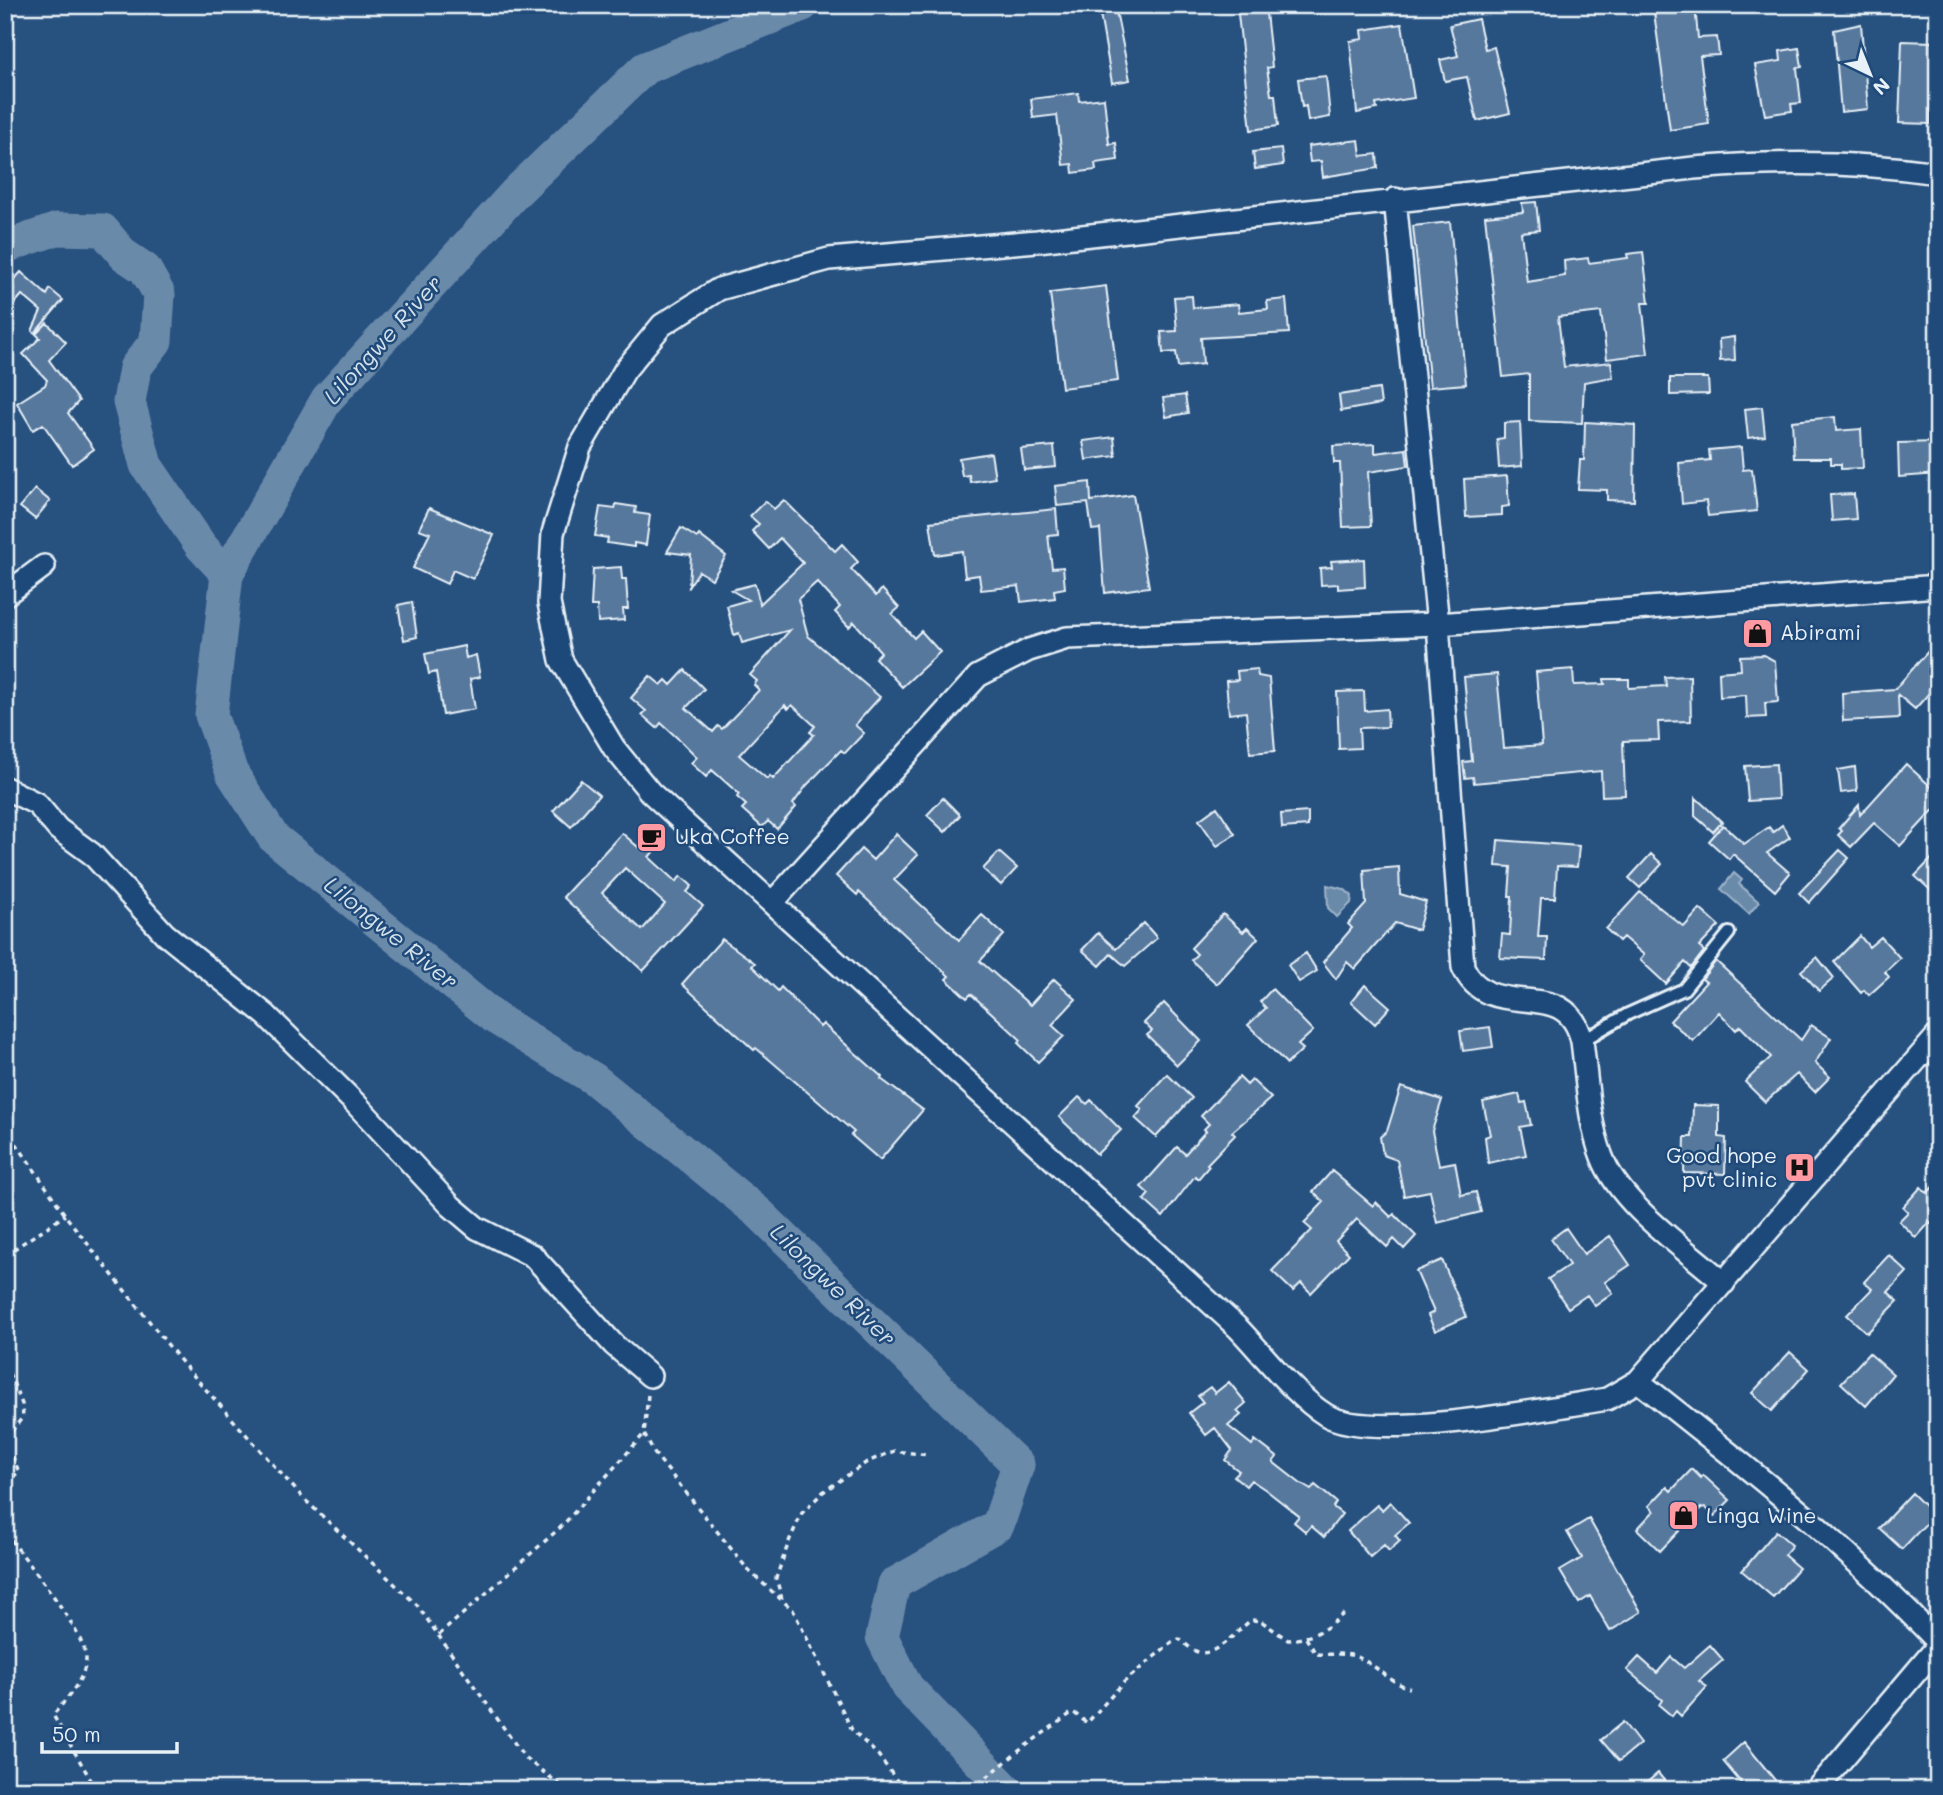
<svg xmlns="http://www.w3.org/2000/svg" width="1943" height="1795" viewBox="0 0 1943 1795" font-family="Mali,sans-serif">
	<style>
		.water { fill: #6b8aaa; stroke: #9db3c9; stroke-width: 2 }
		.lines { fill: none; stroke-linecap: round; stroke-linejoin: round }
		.river { stroke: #6b8aaa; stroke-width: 33 }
		.building { fill: #57789d; stroke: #e8f1f8; stroke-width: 2; fill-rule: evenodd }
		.service-casing { stroke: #e8f1f8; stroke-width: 16 }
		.minor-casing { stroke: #e8f1f8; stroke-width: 26 }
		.path { stroke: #e8f1f8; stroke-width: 3.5; stroke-dasharray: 5 5; stroke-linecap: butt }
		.service { stroke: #1f4a7a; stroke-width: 10 }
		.minor { stroke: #1f4a7a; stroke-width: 21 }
		.labels { text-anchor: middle; stroke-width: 5; stroke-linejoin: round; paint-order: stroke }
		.poi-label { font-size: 21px; fill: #e8f1f8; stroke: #1f4a7a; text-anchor: start }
		.water-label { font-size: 23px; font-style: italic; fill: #d5e2ec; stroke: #1f4a7a }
	</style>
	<rect width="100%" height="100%" fill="#27517f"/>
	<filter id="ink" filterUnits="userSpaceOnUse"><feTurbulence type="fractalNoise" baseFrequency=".0143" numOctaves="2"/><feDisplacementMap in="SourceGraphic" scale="14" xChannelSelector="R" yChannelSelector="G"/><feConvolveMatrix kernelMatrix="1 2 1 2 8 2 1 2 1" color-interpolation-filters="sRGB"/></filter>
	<g filter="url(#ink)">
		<path class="water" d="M1734,873l8,7 -3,4 20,18 -10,12 -28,-25z
			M1327,885l17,4 8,7 -1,7 -14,14 -9,-9z"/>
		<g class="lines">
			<path class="river" d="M803,5l-158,63 -129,124 -189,207 -100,175 -16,141 21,58 41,64 222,181 99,61 165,134 259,252 -20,60 -104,59 -12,53 25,50 100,103
				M5,247l52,-18 46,1 21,25 21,14 14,25 -3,47 -21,27 -6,34 17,63 55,81 26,28"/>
		</g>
		<path class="building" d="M1237,5h24l1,8h4l6,54 -5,1 4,27h4l3,31 -27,4z
			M1653,5h42l3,33 19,-1 2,18 -19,1 9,68 -39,6z
			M1116,11l14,69 -18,3 -12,-69z
			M1478,19l7,30 9,-2 16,66 -33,8 -10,-44 -22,4 -5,-21 18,-4 -8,-31z
			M1402,24l12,74 -38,6 1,5 -20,4 -7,-72 13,-2 -1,-9z
			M1861,24l7,85 -27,3 -7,-82z
			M1902,41l31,1 -3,82 -31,-1z
			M1799,48l3,19 -5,1 4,35 -10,1 1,7 -27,4 -10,-50 26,-4 -1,-10z
			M1326,76l4,41 -22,4 -2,-15 -4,1 -4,-28z
			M1078,93l1,8 25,-3 5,46 7,-1 2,17 -23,3 1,7 -23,3 -1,-9 -9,1 -6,-50 -24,3 -2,-19z
			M1359,140l2,16 16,-2 1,14 -55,9 -2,-16 -11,1 -2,-16z
			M1281,149l2,16 -28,4 -2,-17z
			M1536,202l3,28 -18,2 6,50 38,-6 -1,-15 24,-3 1,5 39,-5 -1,-4 16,-2 6,51h-7l6,51 -41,5 -6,-47 -43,5 6,50 47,-5 2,15 -29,5 -2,41 -53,-2v-47l-26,3 -18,-161 38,-4 -1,-9z
			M1450,222l16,162 -36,3 -17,-161z
			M21,272l26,23 3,-6 13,11 -28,33 -3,-2 9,-20 -19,-16 -7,8 -10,-8v-5z
			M1106,286l12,95 -56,7 -12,-95z
			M1192,296l1,12 45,-4 1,8 29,-3 -1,-8 19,-2 3,34 -88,5 2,26 -25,3 -2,-15 -13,1 -2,-21 16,-1 -3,-34z
			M47,323l19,19 -17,18 30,41 -11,12 26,36 -22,16 -29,-41 -10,6 -16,-27 28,-18 2,-5 -24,-26 17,-16 -4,-4z
			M1734,337l1,23 -15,1 -1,-22z
			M1670,378h38l1,16 -39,1z
			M1379,389l2,15 -40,7 -2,-16z
			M1185,395l3,18 -22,4 -3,-19z
			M1762,407l3,29 -17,2 -3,-29z
			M1835,417l1,14 25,-2 2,39 -22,1v-5h-10v-6h-37l-2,-37z
			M1520,422l2,44 -23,2 -2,-29 7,-1v-15z
			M1585,422l50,3 -1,76 -27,-1v-10l-29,-1 2,-29h4z
			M1114,437l2,19 -30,4 -3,-19z
			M1938,442v32l-39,3 -1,-34z
			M1375,444v9l31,-4 2,17 -40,6 3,54 -28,1 -3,-64h-6l-1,-17z
			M1054,446l2,21 -32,3 -3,-21z
			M1741,447l2,23 9,-1 5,42 -49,5 -2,-15 -24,3 -3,-41 31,-3 -1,-10z
			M991,453l4,25 -25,4 -1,-7 -7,1 -3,-18z
			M1507,476l2,30 -7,1v8l-36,2 -2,-38z
			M1090,482l1,19 42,-6 16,92 -44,6 -5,-64 -8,1 -4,-27 -31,3 -2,-20z
			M35,489l15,12 -15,18 -15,-12z
			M1854,494l2,25 -24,2 -2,-26z
			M784,500l51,51 7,-7 16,18 -7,7 25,27 6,-7 17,19 -7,6 22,24 7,-7 19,21 -38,35 -27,-29 6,-6 -27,-30 -5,5 -14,-15 5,-5 -23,-25 -19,17 10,37 72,61 -25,28 9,8 -19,20 -4,-3 -34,35 -14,19 3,3 -19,22 -9,-8 -6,6 -20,-18 4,-4 -9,-8 2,-3 -27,-24 -6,7 -15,-14 6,-6 -12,-12 -24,-22 -4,5 -15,-13 4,-4 -15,-13 19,-22 11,9 5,-5 5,5 14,-15 19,19 -18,19 27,24 5,-6 4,3 37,-39 -5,-5 3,-4 -7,-6 40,-45 -48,13 -3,-10 -5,2 -7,-29 21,-6 -17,-10 24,-6 5,20 43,-41 -23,-25 -11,11 -17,-18 7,-7 -9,-8 15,-15 9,8zM785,705l3,4 4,-4 23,21 -5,6 4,3 -41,44 -3,-3 -3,3 -28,-24z
			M616,504l20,3 -1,6 15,2 -4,30 -12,-2v4l-27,-4 1,-5 -13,-2 5,-29 15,2z
			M429,508l65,27 -21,44 -20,-9 -6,14 -34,-16 17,-35 -11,-4z
			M1056,509l2,25 -10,1 4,33 11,-1 2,21 -11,2 1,8 -34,4 -2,-16 -38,4 -2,-15 -14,2 -3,-26 -27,4 -5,-33z
			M681,528l16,10 2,-3 27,21 -14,23 -13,-8 -10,15 2,-31 -24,-3z
			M1364,559l1,28 -27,2v-5l-17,1 -1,-17 12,-1 -1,-6z
			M621,567l1,12h4l2,30h-5l1,11 -26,2 -1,-16h-6l2,-37z
			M412,602l5,35 -13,3 -6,-35z
			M1938,640v43l-23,26 -17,-14 1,23 -56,3 -1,-28 53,-4z
			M464,646l2,12 10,-3 4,22 -10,2 5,30 -32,6 -7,-43 -7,2 -4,-20z
			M1764,655l11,6 3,41 -13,1 1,14 -19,1 -1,-23 -26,2 -1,-25 22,-2 -1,-14z
			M1257,669l1,7 11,2 6,73 -25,2 -4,-41 -17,2 -3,-33 12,-1 -1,-9z
			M1573,669l1,16 31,-1 -1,-5h25v9l37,-2 -1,-9 25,-1 1,45 -33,1 1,18 -36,1 2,54 -23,1 -1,-25 -127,12 -1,-6 -8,1 -2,-16 9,-1 -8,-84 33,-3 7,74 38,-3 -6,-73z
			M1364,691l1,20 22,-2 1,18 -29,1 1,20 -21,1 -2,-57z
			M1776,764l2,35 -30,2 -3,-35z
			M1906,764l32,29v12l-38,41 -26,-23 -23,24 -13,-12 4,-4 -3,-3 20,-23 1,10z
			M1855,767l2,24 -16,2 -3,-23z
			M581,780l18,15 -28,32 -18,-16z
			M1695,797l27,25 -9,10 -18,-16z
			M943,798l17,17 -15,17 -18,-17z
			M1217,807l18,27 -18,12 -18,-26z
			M1308,812v14l-26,2 -1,-14z
			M1723,825l21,19 25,-17 4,5 9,-7 8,12 -23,16 23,20 -15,18 -42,-37 -4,5 -20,-18z
			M622,833l16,14 5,-6 11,10 -5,6 27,25 5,-6 11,10 -5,6 16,14 -60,65 -80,-74zM625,868l40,36 -23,26 -40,-37z
			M896,834l22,21 -24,25 65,60 23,-25 22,20 -24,26 27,24 23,20 24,-26 22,20 -24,26 12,11 -26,26 -20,-19 3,-3 -50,-46 -4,4 -21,-19 3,-3 -90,-84 -2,3 -21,-19 25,-27 12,11z
			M1498,840l81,6 -2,21 -20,-1 -2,32h-14l-3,39h9l-1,23 -46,-2 2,-24 8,1 2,-39h-3l2,-29 -15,-1z
			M1840,850l9,8 -40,45 -10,-10z
			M999,852l18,16 -16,17 -18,-16z
			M1938,852v45l-23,-21z
			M1651,854l11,10 -22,24 -11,-10z
			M1399,867l1,27 26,8 -8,28 -23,-7 -40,46 -8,-7 -11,17 -13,-17 29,-34 -4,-4 18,-20 -2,-34z
			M1640,892l44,35 16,-18 19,17 -20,21 5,4 -13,17 -6,-6 -19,22 -26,-24 4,-5 -21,-18 -4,4 -13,-12z
			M1223,914l20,18 4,-4 11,10 -41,46 -26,-24 6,-6 -6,-6z
			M1144,923l13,15 -32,28 -14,-12 -11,12 -18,-16 16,-17 18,16z
			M1860,936l9,11 12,-10 19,21 -15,14 4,5 -20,18 -5,-5 -3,3 -27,-31z
			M722,939l33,24 -3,3 26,25 3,-4 39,40 3,-3 59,53 -1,2 42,31 -43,50 -29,-25 3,-3 -98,-84 -2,2 -72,-66z
			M1306,953l11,18 -18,11 -11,-17z
			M1817,957l17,21 -15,13 -18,-20z
			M1716,961l85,79 10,-15 20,13 -16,25 15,14 -15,15 -18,-18 -32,28 -20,-20 26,-25 -31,-31 -4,4 -17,-18 -26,29 -23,-20 36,-39 -4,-3z
			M1365,985l25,22 -15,17 -24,-22z
			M1272,989l41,42 -15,14 5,4 -16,15 -39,-39 18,-17 -6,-6z
			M1164,1003l37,38 -24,24 -30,-30 5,-4 -8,-8z
			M1490,1027l3,20 -30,4 -3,-20z
			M1167,1074l25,24 -36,39 -21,-19 7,-8 -4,-4z
			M1239,1077l8,8 5,-5 19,18 -39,34 3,3 -28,29 2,2 -11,13 -3,-3 -32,41 -19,-17 5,-6 -8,-7 36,-40 8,7 21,-23 -2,-2 5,-5 -8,-8z
			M1401,1087l41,13 -10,31 7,34 16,-3 6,33 15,-3 5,20 -44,11 -7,-32 -26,5 -7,-36 -14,-5 -3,-18 7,-6z
			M1519,1094l2,9 5,-1 5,23 -11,2 6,28 -38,8 -3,-26 5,-2 -7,-33z
			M1079,1097l8,7 4,-4 30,30 -24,24 -38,-37z
			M1693,1105l26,1v31l7,1 -1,36 -41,-1 1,-36h7z
			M1332,1171l41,35 3,-4 15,15 3,-3 22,22 -12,13 -10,-10 -7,8 -30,-28 -21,22 13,13 -38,39 -10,-10 -8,8 -21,-20 40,-41 -8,-7 20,-21 -11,-10z
			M1938,1182v48l-8,-8 -14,16 -17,-17 9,-9 -5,-5 18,-20 6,6z
			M1566,1228l18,26 26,-18 20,29 -25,17 8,11 -18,13 -8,-11 -19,13 -20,-29 21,-14 -18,-26z
			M1889,1255l18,17 -19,20 10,9 -31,32 -20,-18 25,-26 -8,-7z
			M1442,1260l24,57 -31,14 -7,-16 6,-3 -18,-41z
			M1790,1352l19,17 -37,42 -20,-18z
			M1869,1353l24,21 -27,32 -25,-23z
			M1229,1382l17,21 -9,8 4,4 -13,11 24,19 3,-5 22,17 -4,5 28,22 10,6 4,-5 21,17 -3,5 9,7 -18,23 -13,-11 -5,6 -12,-10 5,-6 -33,-26 -15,-10 -5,6 -12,-10 5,-5 -14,-11 7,-10 -17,-22 -9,7 -17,-22 14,-11 -5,-6 12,-9 5,6z
			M1692,1469l9,9 2,-3 27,25 -16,16 -9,-9 -4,1 -41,43 -23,-22 17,-18 -5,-5 18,-19 4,4z
			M1912,1493l22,22 -32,34 -23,-21z
			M1390,1502l19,21 -14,12 5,6 -11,10 -5,-6 -14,12 -22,-26 29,-26 5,5z
			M1589,1519l52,93 -31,19 -20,-35 -11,7 -19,-32 22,-13 -15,-26z
			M1776,1531l16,14 -8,10 15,13 -26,29 -31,-26z
			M1710,1645l13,15 -24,21 8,6 -26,29 -5,-5 -4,5 -13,-11 3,-5 -35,-30 12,-13 18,16 14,-16 13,11z
			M1623,1722l17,22 -21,17 -18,-21z
			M1744,1742l17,21 22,27h-36l-24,-29z
			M1658,1773l14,17h-34z"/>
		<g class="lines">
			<defs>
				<path id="service" d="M1582,1041l46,-27 56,-25 45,-56"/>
				<path id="minor" d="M1938,173c-82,-12 -161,-12 -244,-5l-657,73 -208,18 -110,30 -57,36 -37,45 -45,77 -27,86 -4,70 12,57 53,88 36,44 588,536c26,27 57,68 88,87 46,28 223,-7 281,-16l31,-18 300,-346
					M1395,199l43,425 25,343c28,60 103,4 119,74 5,37 6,80 20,116 18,48 84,92 122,126
					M5,595l39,-29
					M5,788l32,16 21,25 34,25 73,80 101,81 90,89 95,102 26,22 56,28 81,89 36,31
					M773,902l205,-226 51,-26 38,-12 371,-14 500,-38
					M1638,1381c107,84 205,161 300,261
					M1816,1790l122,-144"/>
			</defs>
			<use href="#service" class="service-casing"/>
			<use href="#minor" class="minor-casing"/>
			<path class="path" d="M5,1127l63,92 116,146 119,133 114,107 108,153 42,32
				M5,1255l60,-40
				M5,1364l17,40 1,13 -17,21v12
				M648,1395l-4,39 10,19 95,118 44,39 59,120 26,25 26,35
				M5,1483l14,-11 -8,-19 -5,-3
				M5,1532c18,25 81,99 81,128 -1,19 -21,41 -33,55l42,72
				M782,1599l-6,-21 14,-39 12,-26 21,-21 44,-30 27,-11 35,4
				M439,1635l123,-109 82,-92
				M1306,1638l10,16c11,1 24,-1 35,1 23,6 36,27 59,33
				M72,1790l16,-7 9,7
				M971,1790l53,-43 49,-35 14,11 37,-41 48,-40 7,-3c6,4 12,11 19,13 17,6 40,-22 53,-32l10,1 27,19c25,-2 38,-10 56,-27"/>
			<use href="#service" class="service"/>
			<use href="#minor" class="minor"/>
		</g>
	</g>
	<defs>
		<symbol id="shop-square" viewBox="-11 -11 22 22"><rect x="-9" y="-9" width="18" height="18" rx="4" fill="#ff9aa2" stroke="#1f4a7a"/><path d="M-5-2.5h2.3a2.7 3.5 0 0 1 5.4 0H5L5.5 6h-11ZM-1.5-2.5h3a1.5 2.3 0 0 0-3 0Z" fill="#111"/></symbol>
		<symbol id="cafe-square" viewBox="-11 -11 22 22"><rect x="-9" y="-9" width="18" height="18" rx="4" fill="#ff9aa2" stroke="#1f4a7a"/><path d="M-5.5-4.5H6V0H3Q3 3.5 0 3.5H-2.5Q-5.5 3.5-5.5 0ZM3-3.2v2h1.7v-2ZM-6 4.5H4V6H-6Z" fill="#111"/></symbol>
		<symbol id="hospital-square" viewBox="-11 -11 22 22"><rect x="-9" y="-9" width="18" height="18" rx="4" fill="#ff9aa2" stroke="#1f4a7a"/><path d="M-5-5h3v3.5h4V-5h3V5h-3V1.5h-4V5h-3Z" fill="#111"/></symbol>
	</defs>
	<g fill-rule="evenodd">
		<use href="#shop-square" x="1740" y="616" width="35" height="35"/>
		<use href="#cafe-square" x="634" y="820" width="35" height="35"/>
		<use href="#hospital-square" x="1782" y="1150" width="35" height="35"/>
		<use href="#shop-square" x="1666" y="1498" width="35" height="35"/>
	</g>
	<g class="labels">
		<g class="poi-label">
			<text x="1780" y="640">Abirami</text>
			<text x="675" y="844">Uka Coffee</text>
			<text x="1777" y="1163" text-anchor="end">Good hope<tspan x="1777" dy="24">pvt clinic</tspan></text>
			<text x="1706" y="1523">Linga Wine</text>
		</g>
		<g class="water-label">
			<text transform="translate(383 340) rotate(-48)" y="8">Lilongwe River</text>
			<text transform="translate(391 933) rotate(39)" y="8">Lilongwe River</text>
			<text transform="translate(833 1285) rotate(44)" y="8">Lilongwe River</text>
		</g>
	</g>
	<rect width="1943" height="1795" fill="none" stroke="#1f4a7a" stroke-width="28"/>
	<rect x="14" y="14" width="1915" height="1767" fill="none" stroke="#e8f1f8" stroke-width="2.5" filter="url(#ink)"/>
	<g transform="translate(1870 74) rotate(137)" stroke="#1f4a7a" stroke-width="5" paint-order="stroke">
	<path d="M0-5L12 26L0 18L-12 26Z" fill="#e8f1f8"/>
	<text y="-10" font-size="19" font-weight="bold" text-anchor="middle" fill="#e8f1f8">N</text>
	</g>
	<path d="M42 1742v10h135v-10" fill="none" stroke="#e8f1f8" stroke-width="3.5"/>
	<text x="52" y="1742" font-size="21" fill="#e8f1f8" stroke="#1f4a7a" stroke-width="5" paint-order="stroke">50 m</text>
</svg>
